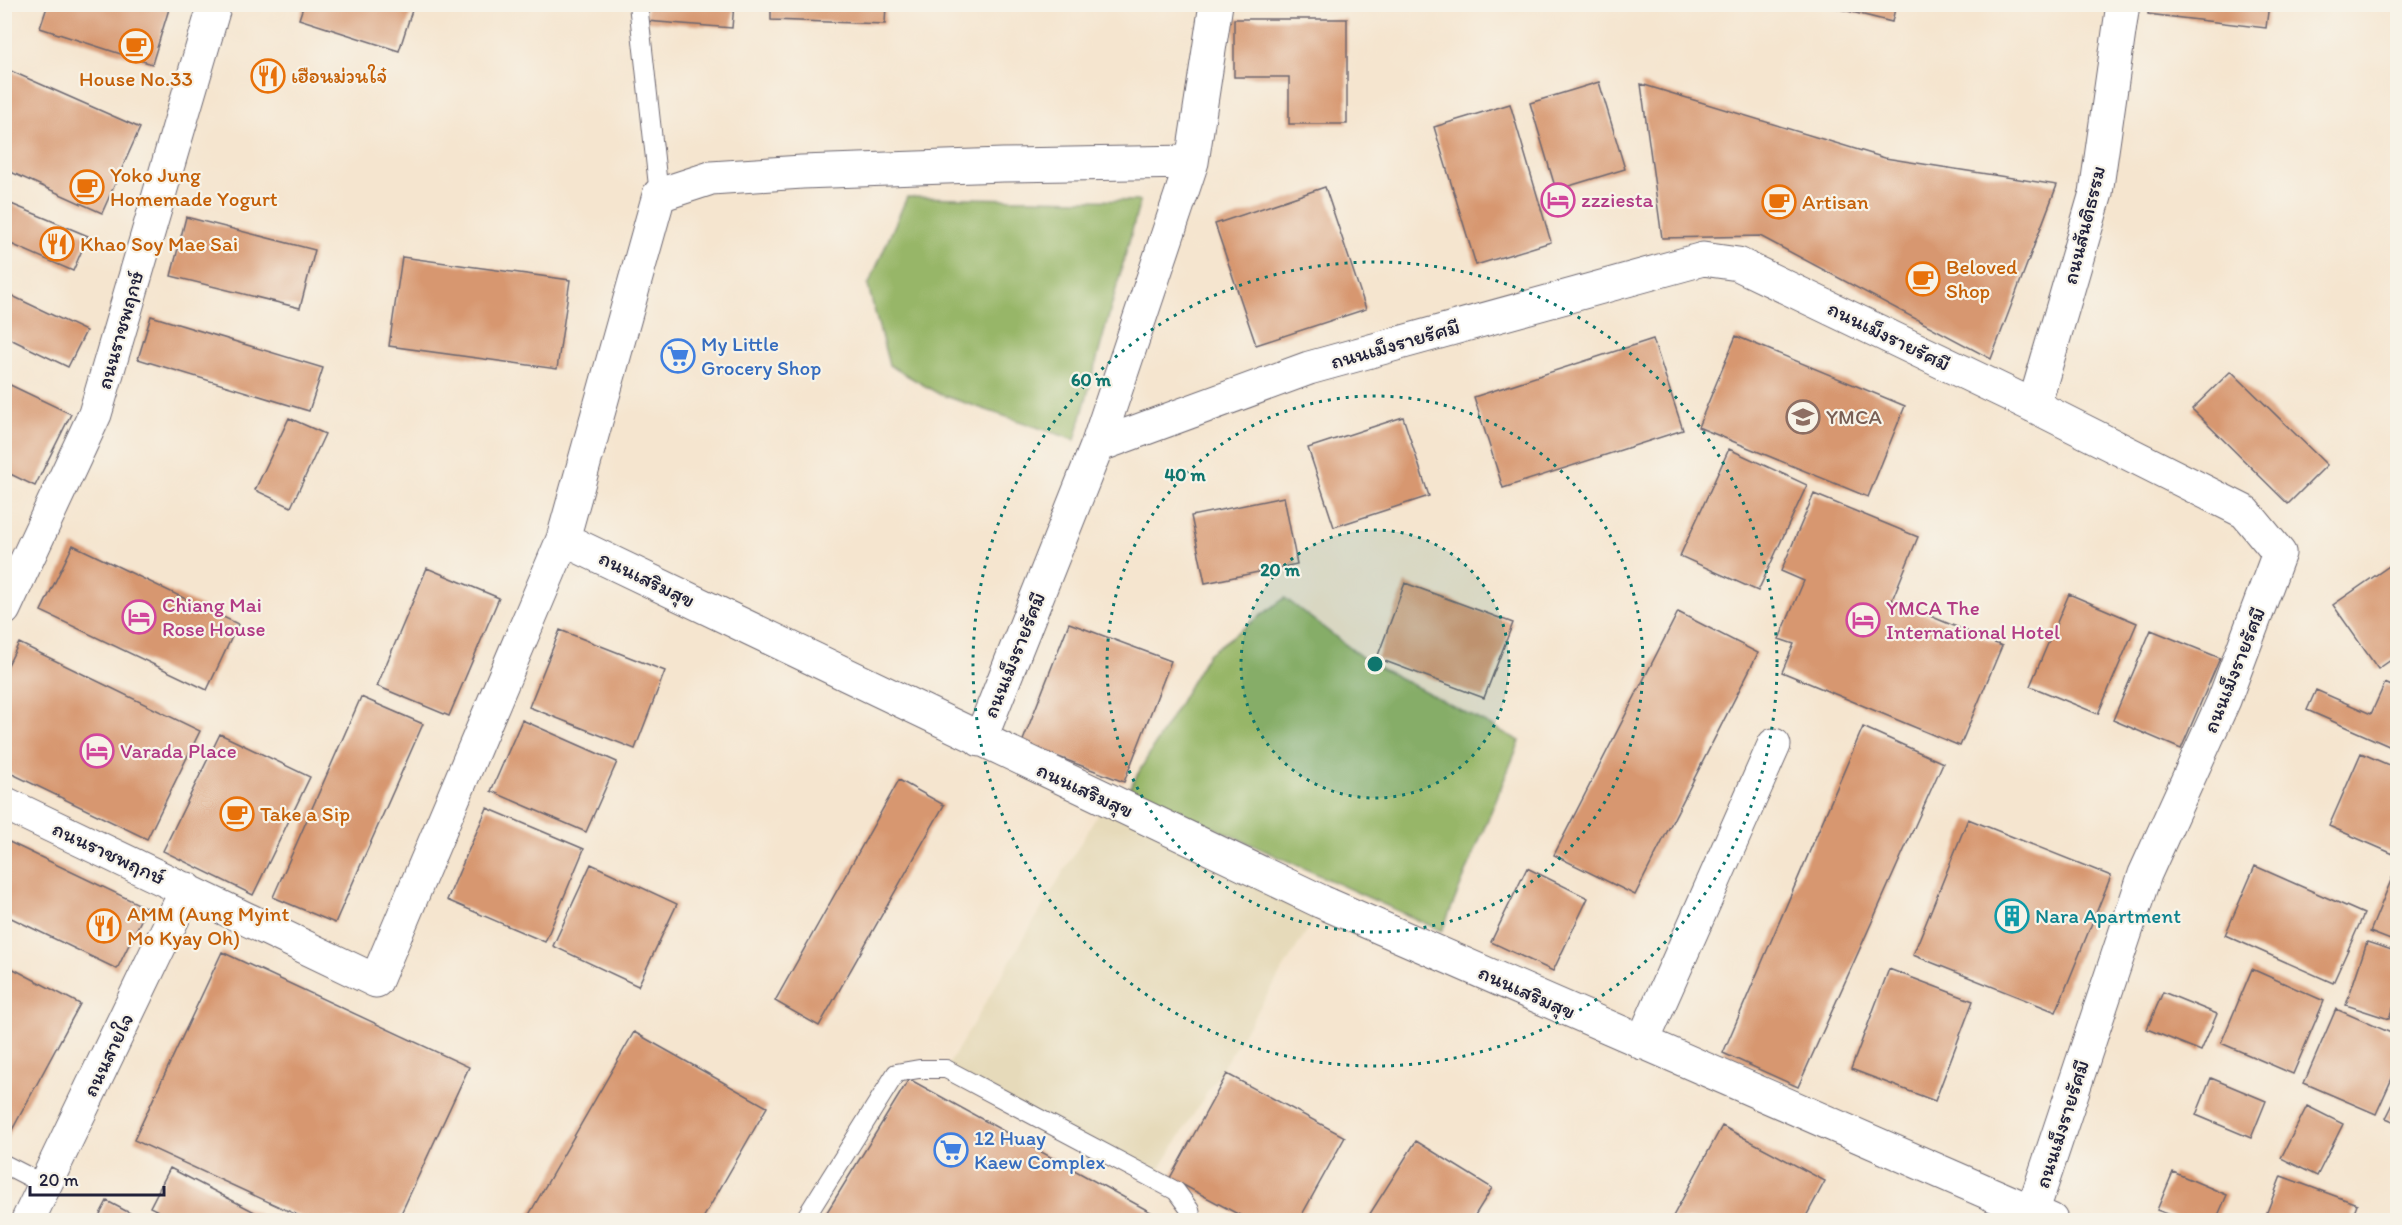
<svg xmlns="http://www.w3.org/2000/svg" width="2402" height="1225" viewBox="0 0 2402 1225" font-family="Itim,'Playpen Sans Thai',sans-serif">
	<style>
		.built { fill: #e6daba }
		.forest { fill: #97b668; stroke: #5c6c52; stroke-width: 1.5 }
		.building { fill: #d79770 }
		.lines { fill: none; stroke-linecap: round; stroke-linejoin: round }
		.service-casing { stroke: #6c666f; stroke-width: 20 }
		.minor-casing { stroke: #6c666f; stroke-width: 35 }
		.service { stroke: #fff; stroke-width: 18 }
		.minor { stroke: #fff; stroke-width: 33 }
		.ring { fill: none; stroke: #0f766e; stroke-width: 3; stroke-dasharray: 3 6 }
		.labels { text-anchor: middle; stroke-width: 4.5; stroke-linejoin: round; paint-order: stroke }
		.food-label { font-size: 21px; fill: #c56008; stroke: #f7f3e8; text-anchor: start }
		.hotel-label { font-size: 21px; fill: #b23c85; stroke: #f7f3e8; text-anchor: start }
		.street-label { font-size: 21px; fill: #22223b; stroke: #f7f3e8 }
		.shop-label { font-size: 21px; fill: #366cbe; stroke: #f7f3e8; text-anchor: start }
		.education-label { font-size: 21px; fill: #785e54; stroke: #f7f3e8; text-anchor: start }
		.culture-label { font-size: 21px; fill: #0d838f; stroke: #f7f3e8; text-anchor: start }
		.centre { fill: #0f766e; stroke: #f7f3e8; stroke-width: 3 }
		.ring-label { font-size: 18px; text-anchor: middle; font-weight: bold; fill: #0f766e; stroke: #f7f3e8; stroke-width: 4.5; stroke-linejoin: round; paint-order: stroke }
	</style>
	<rect width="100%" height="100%" fill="#f7f3e8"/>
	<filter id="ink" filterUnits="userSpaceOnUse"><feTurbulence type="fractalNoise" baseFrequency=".0167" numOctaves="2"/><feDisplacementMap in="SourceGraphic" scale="12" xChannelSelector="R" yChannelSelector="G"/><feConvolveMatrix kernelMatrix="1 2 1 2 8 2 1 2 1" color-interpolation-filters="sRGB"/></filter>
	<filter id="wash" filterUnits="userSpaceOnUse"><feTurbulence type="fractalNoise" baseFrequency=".008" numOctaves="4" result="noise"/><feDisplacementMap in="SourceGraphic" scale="24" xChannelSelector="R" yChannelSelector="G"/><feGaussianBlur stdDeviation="1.35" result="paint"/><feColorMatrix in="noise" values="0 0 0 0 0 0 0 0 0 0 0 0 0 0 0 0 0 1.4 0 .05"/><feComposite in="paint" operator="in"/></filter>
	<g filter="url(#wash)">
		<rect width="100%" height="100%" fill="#f5e5cf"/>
		<path class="built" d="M1105,802l216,106 -168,272 -207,-111z"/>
		<path class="forest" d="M907,197l233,4 -65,239 -136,-46 -50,-29 -21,-79z
			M1285,598l82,63 153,80 -78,190 -313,-142 79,-135z"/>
		<g id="blocks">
			<path class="building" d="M48,4h108l13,5 -17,55 -112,-36z
				M304,4h110l-15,47 -100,-32z
				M647,4h87l-2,24 -86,-7z
				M771,4h115l-1,20 -114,-4z
				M1820,4h76l-4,18z
				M2149,4h120l-3,24 -118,-14z
				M1234,19h113v105h-58v-47h-55z
				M4,68l136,60 -38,85 -98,-44z
				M1599,82l26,87 -69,21 -26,-87z
				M1641,84l244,74 172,27 -66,174 -231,-123 -98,2z
				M1510,104l41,138 -75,23 -42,-138z
				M1325,187l41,122 -110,36 -41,-121z
				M4,201l84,35 -15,35 -69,-30z
				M186,217l129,33 -15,58 -129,-32z
				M402,257l168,23 -13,89 -168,-23z
				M4,292l82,39 -18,36 -64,-31z
				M151,316l172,52 -14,43 -171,-52z
				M1736,336l169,70 -37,91 -170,-70z
				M1653,339l30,91 -180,58 -29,-91z
				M2231,371l96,94 -39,39 -96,-95z
				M4,382l67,32 -36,72 -31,-15z
				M1403,417l26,79 -95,31 -26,-79z
				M289,418l36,16 -34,73 -36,-17z
				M1729,449l78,36 -49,106 -78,-35z
				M1814,494l104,43 -26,63 110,46 -42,100 -178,-74 12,-28 -15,-5 25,-58 -23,-10z
				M1284,497l13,67 -92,19 -14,-67z
				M73,545l165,79 -31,66 -166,-79z
				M2398,560v95l-20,14 -45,-64z
				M427,568l72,30 -50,118 -72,-30z
				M1405,583l108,40 -29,75 -107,-40z
				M2069,594l68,29 -39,91 -68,-28z
				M1678,612l80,41 -123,242 -81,-40z
				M1069,623l102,38 -47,121 -102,-39z
				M560,630l105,41 -30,78 -106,-42z
				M2151,630l69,28 -39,91 -68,-29z
				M19,643l181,88 -53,108 -143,-69v-97z
				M2385,683l13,6v61l-91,-40 9,-20 55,24z
				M361,697l62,27 -88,199 -62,-26z
				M522,720l95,42 -31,70 -95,-41z
				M1863,727l80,36 -145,324 -75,-34z
				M220,734l90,43 -57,118 -90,-44z
				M2361,753l37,16v87l-69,-30z
				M899,780l45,25 -125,221 -44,-25z
				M487,808l97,41 -39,93 -98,-42z
				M1968,819l143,57 -55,136 -143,-57z
				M5,840l142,68 -30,61 -112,-54z
				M591,864l86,40 -39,82 -85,-40z
				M2255,866l109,48 -31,69 -108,-48z
				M1527,868l61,30 -35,73 -62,-29z
				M2392,878l6,2v63l-28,-11z
				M2367,942l31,10v42l-9,25 -43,-14z
				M222,952l247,115 -71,153h-90l-174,-80z
				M4,964l76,40 -76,141z
				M1889,969l84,32 -38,100 -84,-32z
				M2252,969l72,32 -31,73 -72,-31z
				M2163,992l54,22 -16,37 -54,-22z
				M2336,1009l62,27v29l-22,49 -72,-31z
				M634,1032l133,75 -65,113h-176z
				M1227,1074l118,63 -46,83h-50l-79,-42z
				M2211,1078l55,23 -15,37 -55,-23z
				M909,1079l256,141h-343z
				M2398,1094v29l-12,-5z
				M2307,1106l36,18 -26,52 -36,-18z
				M1722,1126l103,55 -21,39h-133z
				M1416,1141l76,47 -20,32h-106z
				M170,1168l100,52h-94l-26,-13z
				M2173,1172l54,23 -11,25h-32l-27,-10z
				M2281,1176l76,28 -6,16h-87z
				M107,1201l36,19h-46z"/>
		</g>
	</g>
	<g filter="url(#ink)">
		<use href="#blocks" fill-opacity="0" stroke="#6c666f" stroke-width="1.5"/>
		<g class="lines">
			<defs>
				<path id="service" d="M638,4l21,191
					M4,1164l41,21
					M804,1220l92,-147 23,-4h27l230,122 14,19 2,10"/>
				<path id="minor" d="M2034,406l62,-213 27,-189
					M1097,446l212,-78 394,-109 35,5 296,142 211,106 34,41 -55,147 -79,174 -112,336
					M563,539l759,363 729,318
					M4,609l91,-195 120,-410
					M980,740l117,-294 95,-284 24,-158
					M4,803l372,178 187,-442 96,-344 52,-17 91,-6 201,-7 189,-3
					M1642,1043l132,-298
					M28,1220l159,-331"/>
			</defs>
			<use href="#service" class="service-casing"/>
			<use href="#minor" class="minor-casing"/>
			<use href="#service" class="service"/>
			<use href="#minor" class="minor"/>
		</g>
	</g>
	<circle cx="1375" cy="664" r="134" fill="#0f766e" fill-opacity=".12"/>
	<g class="ring">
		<circle cx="1375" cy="664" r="134"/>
		<circle cx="1375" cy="664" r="268"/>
		<circle cx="1375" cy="664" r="402"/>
	</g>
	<defs>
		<symbol id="cafe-ring" viewBox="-11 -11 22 22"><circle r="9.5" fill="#f7f3e8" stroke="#e8710a" stroke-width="1.5"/><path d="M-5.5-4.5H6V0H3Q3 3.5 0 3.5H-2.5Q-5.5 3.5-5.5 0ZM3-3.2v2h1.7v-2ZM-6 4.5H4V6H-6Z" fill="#e8710a"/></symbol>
		<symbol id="restaurant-ring" viewBox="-11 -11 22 22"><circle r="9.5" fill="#f7f3e8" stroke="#e8710a" stroke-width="1.5"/><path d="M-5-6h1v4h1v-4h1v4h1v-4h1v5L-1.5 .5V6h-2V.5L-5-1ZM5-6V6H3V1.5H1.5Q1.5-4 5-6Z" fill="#e8710a"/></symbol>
		<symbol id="hotel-ring" viewBox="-11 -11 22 22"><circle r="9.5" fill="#f7f3e8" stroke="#d1479c" stroke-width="1.5"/><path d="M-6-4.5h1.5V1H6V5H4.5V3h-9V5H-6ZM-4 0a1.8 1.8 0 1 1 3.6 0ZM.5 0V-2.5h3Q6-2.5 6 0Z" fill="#d1479c"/></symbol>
		<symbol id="supermarket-ring" viewBox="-11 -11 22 22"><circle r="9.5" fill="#f7f3e8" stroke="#3f7fe0" stroke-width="1.5"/><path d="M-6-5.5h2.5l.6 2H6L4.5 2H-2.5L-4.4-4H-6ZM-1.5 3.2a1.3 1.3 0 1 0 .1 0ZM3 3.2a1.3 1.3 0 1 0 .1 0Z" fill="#3f7fe0"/></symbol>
		<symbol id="school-ring" viewBox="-11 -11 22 22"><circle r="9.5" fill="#f7f3e8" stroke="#8d6e63" stroke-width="1.5"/><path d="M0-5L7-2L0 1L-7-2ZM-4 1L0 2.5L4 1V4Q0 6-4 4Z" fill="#8d6e63"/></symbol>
		<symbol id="building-ring" viewBox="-11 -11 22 22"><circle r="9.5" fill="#f7f3e8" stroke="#0f9aa8" stroke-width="1.5"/><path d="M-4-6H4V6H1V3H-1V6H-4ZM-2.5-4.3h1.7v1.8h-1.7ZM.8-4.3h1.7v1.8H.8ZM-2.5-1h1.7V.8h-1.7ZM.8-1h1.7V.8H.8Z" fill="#0f9aa8"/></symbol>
	</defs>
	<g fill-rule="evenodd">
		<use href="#cafe-ring" x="117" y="27" width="38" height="38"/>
		<use href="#restaurant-ring" x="249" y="57" width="38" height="38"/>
		<use href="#cafe-ring" x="68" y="168" width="38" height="38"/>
		<use href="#hotel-ring" x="1539" y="181" width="38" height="38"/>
		<use href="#cafe-ring" x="1760" y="183" width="38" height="38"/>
		<use href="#restaurant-ring" x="38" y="225" width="38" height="38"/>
		<use href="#cafe-ring" x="1904" y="260" width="38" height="38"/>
		<use href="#supermarket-ring" x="659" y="337" width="38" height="38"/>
		<use href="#school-ring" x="1784" y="398" width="38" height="38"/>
		<use href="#hotel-ring" x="120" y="598" width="38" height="38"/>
		<use href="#hotel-ring" x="1844" y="601" width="38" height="38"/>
		<use href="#hotel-ring" x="78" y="732" width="38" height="38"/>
		<use href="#cafe-ring" x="218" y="795" width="38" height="38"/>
		<use href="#building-ring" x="1993" y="897" width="38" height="38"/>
		<use href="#restaurant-ring" x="85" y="907" width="38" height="38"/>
		<use href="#supermarket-ring" x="932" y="1131" width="38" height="38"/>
	</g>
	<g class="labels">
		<g class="food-label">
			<text x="291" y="83">เฮือนม่วนใจ๋</text>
			<text x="136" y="86" text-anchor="middle">House No.33</text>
			<text x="110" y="182">Yoko Jung<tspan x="110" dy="24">Homemade Yogurt</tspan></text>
			<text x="1802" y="209">Artisan</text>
			<text x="80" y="251">Khao Soy Mae Sai</text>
			<text x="1946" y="274">Beloved<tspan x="1946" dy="24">Shop</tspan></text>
			<text x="260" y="821">Take a Sip</text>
			<text x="127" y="921">AMM (Aung Myint<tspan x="127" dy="24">Mo Kyay Oh)</tspan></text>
		</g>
		<g class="hotel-label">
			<text x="1581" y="207">zzziesta</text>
			<text x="162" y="612">Chiang Mai<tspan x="162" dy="24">Rose House</tspan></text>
			<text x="1886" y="615">YMCA The<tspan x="1886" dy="24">International Hotel</tspan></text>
			<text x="120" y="758">Varada Place</text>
		</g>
		<g class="street-label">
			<text transform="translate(2084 225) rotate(-76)" y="7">ถนนสันติธรรม</text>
			<text transform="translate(120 330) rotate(-74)" y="7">ถนนราชพฤกษ์</text>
			<text transform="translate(1889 336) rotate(26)" y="7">ถนนเม็งรายรัศมี</text>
			<text transform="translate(1395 344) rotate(-16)" y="7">ถนนเม็งรายรัศมี</text>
			<text transform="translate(647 579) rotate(26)" y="7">ถนนเสริมสุข</text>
			<text transform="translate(1014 655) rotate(-68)" y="7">ถนนเม็งรายรัศมี</text>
			<text transform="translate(2234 670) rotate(-68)" y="7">ถนนเม็งรายรัศมี</text>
			<text transform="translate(1085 790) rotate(25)" y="7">ถนนเสริมสุข</text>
			<text transform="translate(109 853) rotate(25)" y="7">ถนนราชพฤกษ์</text>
			<text transform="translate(1527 992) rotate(24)" y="7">ถนนเสริมสุข</text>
			<text transform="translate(108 1055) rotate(-64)" y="7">ถนนสายใจ</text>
			<text transform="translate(2062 1124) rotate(-72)" y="7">ถนนเม็งรายรัศมี</text>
		</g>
		<g class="shop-label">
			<text x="701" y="351">My Little<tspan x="701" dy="24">Grocery Shop</tspan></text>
			<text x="974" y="1145">12 Huay<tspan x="974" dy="24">Kaew Complex</tspan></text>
		</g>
		<g class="education-label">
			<text x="1826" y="424">YMCA</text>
		</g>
		<g class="culture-label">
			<text x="2035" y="923">Nara Apartment</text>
		</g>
	</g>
	<circle cx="1375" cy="664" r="9" class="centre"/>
	<g class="ring-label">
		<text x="1091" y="386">60 m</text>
		<text x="1185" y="481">40 m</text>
		<text x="1280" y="576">20 m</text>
	</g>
	<rect width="2402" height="1225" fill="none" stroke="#f7f3e8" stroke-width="24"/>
	<path d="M30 1186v9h134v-9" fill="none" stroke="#22223b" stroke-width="3"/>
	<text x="39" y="1186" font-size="18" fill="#22223b" stroke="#f7f3e8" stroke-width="4.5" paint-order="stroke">20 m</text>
</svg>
